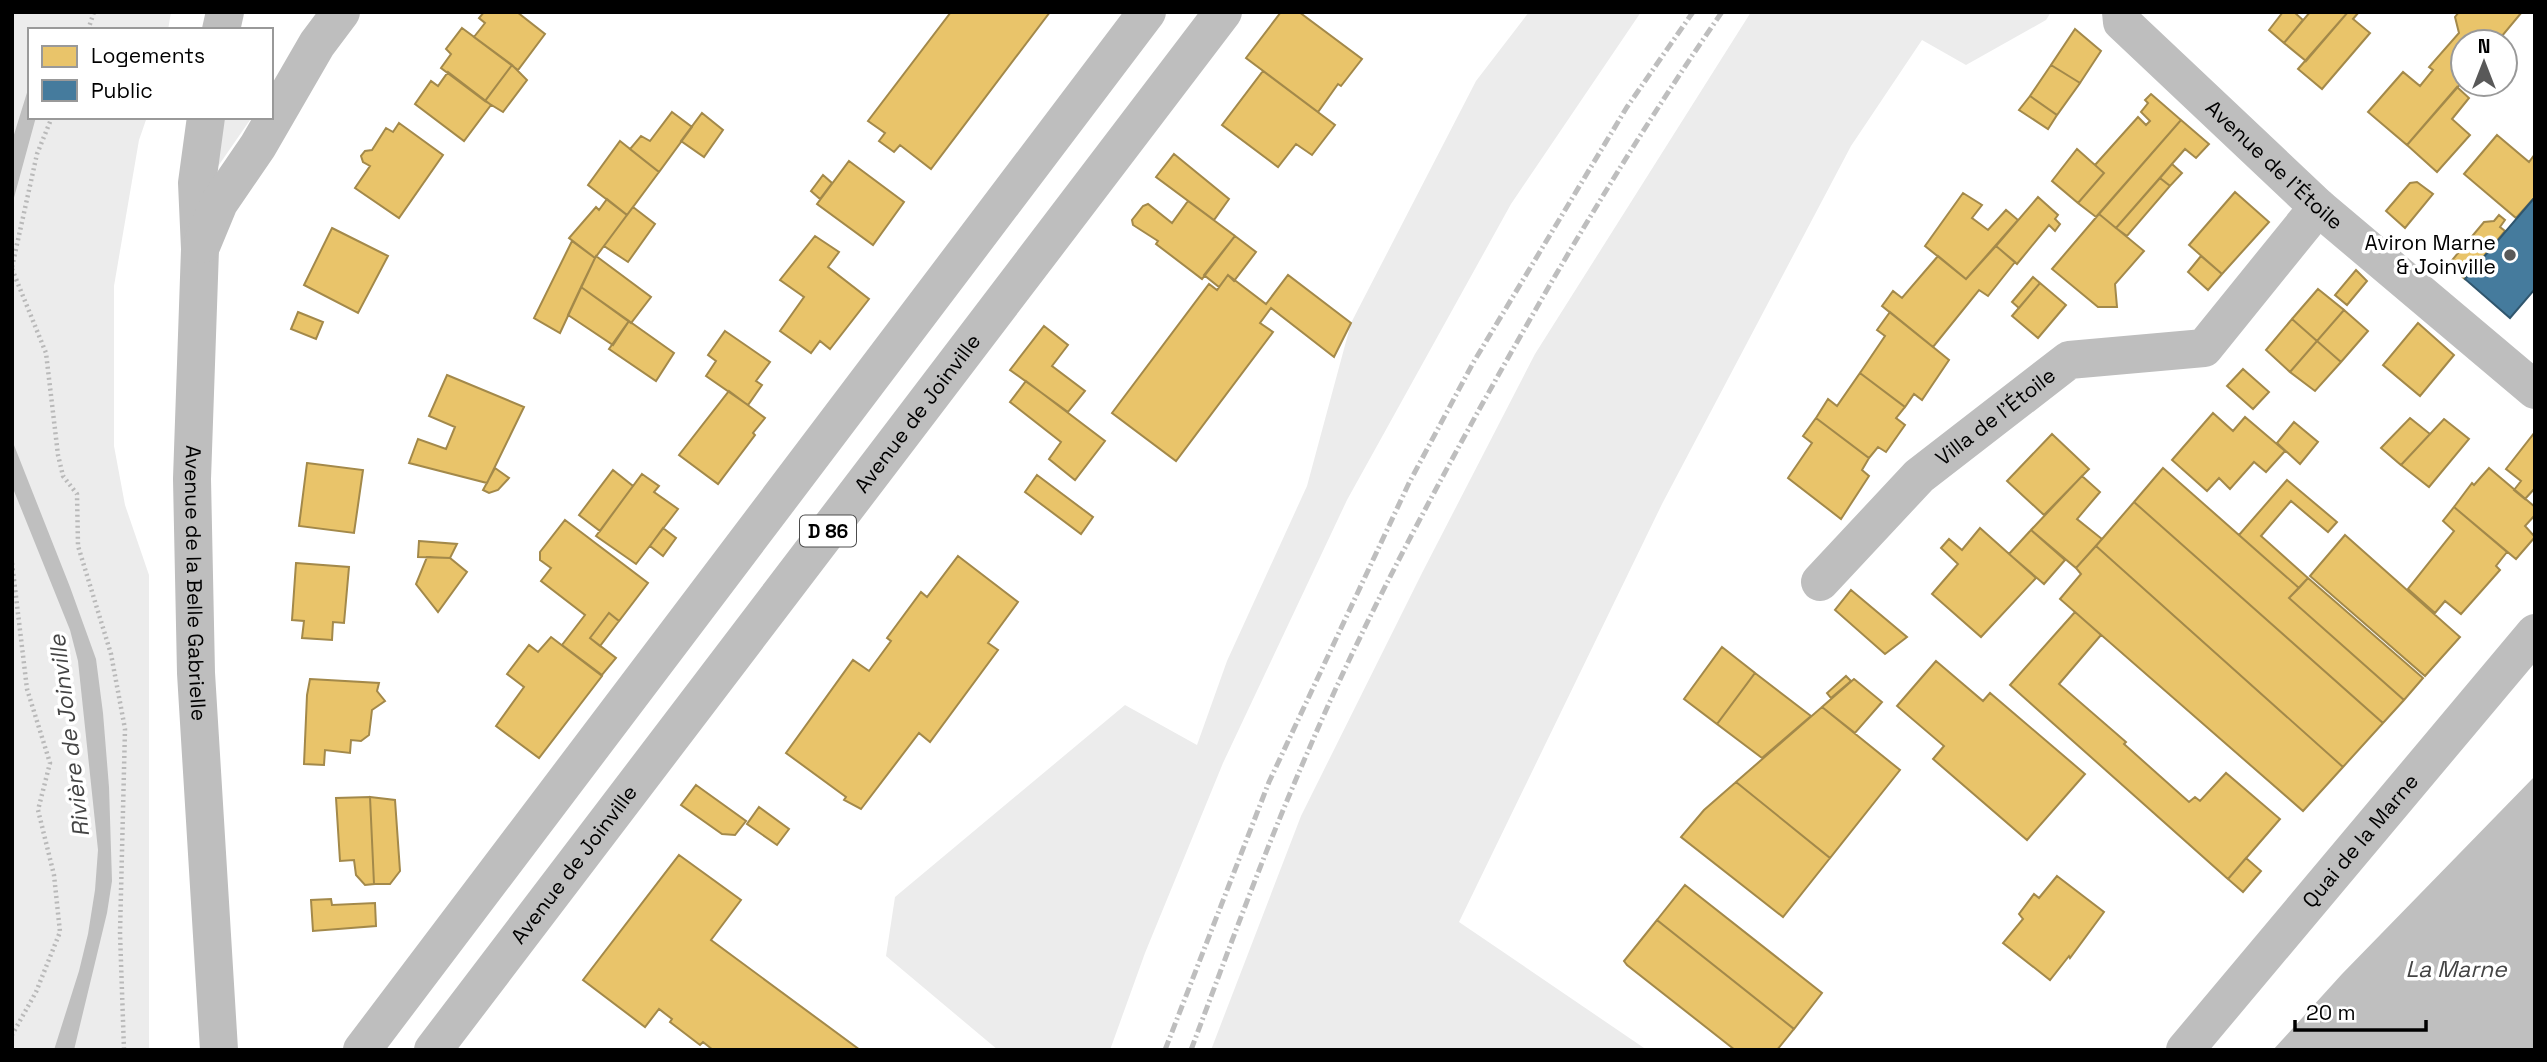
<svg xmlns="http://www.w3.org/2000/svg" width="2547" height="1062" viewBox="0 0 2547 1062" font-family="'Space Grotesk',sans-serif">
	<style>
		.green { fill: #ececec }
		.water { fill: #bfbfbf }
		.homes { fill: #e9c46a; stroke: #a3894a; stroke-width: 2 }
		.public { fill: #457b9d; stroke: #30566e; stroke-width: 2 }
		.lines { fill: none; stroke-linecap: round; stroke-linejoin: round }
		.path { stroke: #b9b9b9; stroke-width: 4.5; stroke-dasharray: 2 3.5; stroke-linecap: butt }
		.minor { stroke: #bebebe; stroke-width: 38 }
		.primary { stroke: #bebebe; stroke-width: 38 }
		.rail { stroke: #bebebe; stroke-width: 5; stroke-dasharray: 10 3.5 2 3.5; stroke-linecap: butt }
		.poi-dot { fill: #595959; stroke: #fff; stroke-width: 2.5 }
		.labels { text-anchor: middle; stroke-width: 7; stroke-linejoin: round; paint-order: stroke }
		.shield { fill: #fff; stroke: #4c4c4c; stroke-width: 2 }
		.shield-label { font-size: 19px; font-weight: bold; fill: #000 }
		.street-label { font-size: 21px; fill: #000; stroke: #fff }
		.poi-label { font-size: 21px; fill: #000; stroke: #fff; text-anchor: end }
		.water-label { font-size: 23px; font-style: italic; fill: #444; stroke: #fff }
	</style>
	<rect width="100%" height="100%" fill="#fff"/>
	<path class="green" d="M12,12h159l-3,18h-138v87h117l-8,23 -25,146v160l11,59 24,70v475h-137z
		M1529,12h112l-130,192 -164,296 -124,263 -78,190 -35,97h-112l-112,-94 9,-59 230,-192 72,40 30,-84 80,-175 44,-163 125,-242z
		M1751,12h300l-5,8 -80,45 -44,-25 -71,106 -189,358 -203,418 188,128h-436l90,-234 121,-243 113,-219z
		M217,117h30l3,3 -38,55z"/>
	<path class="water" d="M30,83v34h6l-24,88v-64z
		M12,440l58,147 26,72 7,54 6,74 3,94 -5,32 -33,137h-20l25,-79 9,-37 7,-44 3,-40 -20,-189 -8,-31 -58,-144z
		M2535,776v274h-262l69,-76z"/>
	<path class="homes" d="M484,12h33l28,22 -27,36 -44,-33 11,-14 -6,-5z
		M951,12h99l-119,157 -31,-24 -6,7 -15,-11 6,-8 -17,-12z
		M1281,12h18l63,47 -21,27 -3,-2 -20,28 -72,-54z
		M2283,12h11l9,8 -19,23 -15,-13z
		M2310,12h38l-42,49 -22,-18z
		M2348,12h11l-6,7 17,14 -48,56 -24,-20z
		M2459,12h63l-25,30h-34v39l-56,64 -39,-33 35,-40 17,14 13,-16 -4,-3 30,-34 -4,-16z
		M462,28l50,37 -27,36 -44,-33 10,-14 -5,-5z
		M2075,29l26,22 -21,32 -29,-18z
		M512,65l15,15 -24,32 -18,-11z
		M2051,65l29,18 -23,32 -27,-19z
		M1263,71l72,54 -23,30 -16,-11 -18,23 -56,-42z
		M448,72l43,33 -27,36 -49,-37 16,-23 7,5z
		M2457,87l12,11 -17,21 18,16 -33,37 -30,-27z
		M2151,94l30,26 -85,97 -18,-14 26,-30 -9,-8 43,-48 8,8 4,-4 -9,-9 7,-9 -3,-3z
		M2030,96l27,19 -9,14 -29,-19z
		M672,112l20,15 -33,45 -29,-23 11,-13 9,5z
		M702,113l21,17 -19,27 -23,-16z
		M2181,120l28,24 -13,14 -11,-9 -69,79 -17,-14z
		M399,123l44,32 -44,63 -44,-30 15,-22 -7,-4 -2,-6 4,-5 7,-1 14,-22 7,4z
		M2497,135l32,27 6,-8v43l-19,21 -52,-44z
		M620,141l39,31 -32,43 -39,-30z
		M2077,149l27,24 -26,30 -26,-22z
		M1174,154l55,45 -15,21 -58,-43z
		M849,161l55,41 -31,43 -56,-41z
		M2172,164l10,9 -12,13 -10,-8z
		M823,175l9,8 -12,16 -9,-8z
		M2160,178l10,8 -43,50 -11,-8z
		M2417,182l16,12 -28,34 -19,-17 24,-28z
		M2235,192l34,30 -47,52 -33,-29z
		M1963,193l19,12 -10,13 16,12 18,-20 12,10 -52,59 -41,-33z
		M2038,197l20,18 -3,4 5,5 -5,7 -6,-6 -32,39 -21,-18z
		M607,199l20,16 -32,43 -26,-20 27,-31 3,3z
		M1188,201l47,35 -33,43 -46,-35 2,-3 -25,-16 -1,-5 11,-14 5,-2 24,19z
		M633,207l22,17 -27,38 -24,-16z
		M2099,214l45,37 -29,33 2,23h-19l-46,-38z
		M2499,215l6,5 -5,7 5,4 -40,48 -17,-14 36,-43 10,-1z
		M332,228l56,28 -30,57 -54,-28z
		M815,236l24,16 -11,15 41,32 -39,50 -10,-8 -9,12 -31,-22 24,-34 -24,-17z
		M1235,236l21,16 -22,29 -6,-6 -9,12 -15,-12z
		M572,241l23,17 -35,75 -26,-15z
		M1996,246l19,16 -27,34 -9,-6 -46,57 -51,-41 11,-15 9,7 36,-42 28,23z
		M596,256l55,41 -20,26 -50,-36z
		M2201,256l21,18 -14,16 -20,-18z
		M2356,270l11,11 -20,24 -12,-10z
		M1228,275l38,29 22,-29 63,48 -17,34 -63,-49 -11,15 13,9 -97,129 -64,-48 97,-129 8,6z
		M2033,277l7,6 -21,25 -7,-6z
		M2040,283l26,22 -28,33 -26,-22z
		M581,287l48,34 -16,24 -45,-30z
		M2318,289l26,21 -27,31 -25,-22z
		M2344,310l24,21 -27,31 -24,-21z
		M298,312l25,10 -7,17 -25,-10z
		M1890,312l59,48 -27,40 -8,-6 -9,13 -45,-34 25,-37 -8,-6z
		M2292,319l25,22 -27,31 -24,-22z
		M629,321l45,32 -18,28 -47,-32z
		M2418,323l36,32 -34,41 -37,-31z
		M1044,326l24,19 -16,21 33,25 -17,21 -58,-42z
		M725,331l45,31 -14,19 6,4 -14,20 -42,-29 10,-15 -8,-6z
		M2317,341l24,21 -26,29 -25,-19z
		M2243,369l26,23 -16,17 -26,-23z
		M1860,373l45,34 -9,11 9,7 -19,27 -8,-5 -9,11 -53,-40 12,-19 9,7z
		M447,375l77,32 -37,76 -78,-20 9,-24 28,10 9,-22 -26,-11z
		M1026,381l79,60 -30,39 -26,-21 12,-17 -51,-40z
		M729,391l36,27 -12,15 2,2 -37,49 -39,-29z
		M2213,413l20,18 12,-14 40,34 -19,21 -12,-10 -24,27 -11,-11 -12,13 -35,-31z
		M1816,418l53,40 -7,12 7,6 -28,43 -53,-41 24,-35 -9,-7z
		M2410,418l20,16 -29,31 -20,-17z
		M2444,419l25,20 -40,48 -28,-22z
		M2294,422l24,20 -18,22 -23,-21z
		M2535,432v56l-10,11 -11,-9 7,-9 -15,-12z
		M2052,434l37,35 -45,46 -37,-34z
		M307,463l56,7 -9,63 -55,-7z
		M495,468l14,10 -11,12 -9,3 -6,-3z
		M2163,468l136,120 -10,10 115,102 -21,23 -249,-221z
		M2489,468l46,39v8l-10,11 10,11 -19,22 -62,-52 18,-24 2,2z
		M613,470l20,16 -33,45 -21,-16z
		M642,474l17,12 -5,6 24,17 -42,55 -40,-28z
		M1037,475l56,42 -12,17 -56,-42z
		M2082,476l18,16 -23,27 25,20 -26,29 -45,-38z
		M2287,480l50,42 -9,10 -37,-31 -30,35 47,42 -9,10 -60,-53z
		M2134,502l249,221 -40,44 -247,-221z
		M2454,507l53,45 -11,14 4,4 -39,44 -16,-13 -10,12 -27,-24 46,-58 -11,-10z
		M565,520l83,63 -29,38 -10,-8 -19,25 26,20 -14,17 -40,-30 23,-30 -44,-34 10,-13 -11,-8v-8z
		M663,528l13,10 -13,18 -13,-10z
		M1980,528l56,50 -55,59 -49,-43 26,-30 -17,-16 8,-9 13,11z
		M2031,530l34,30 -21,24 -35,-30z
		M2345,535l115,102 -35,39 -115,-100z
		M419,541l38,3 -7,14 -32,-1z
		M2096,546l247,221 -40,44 -243,-212 21,-25 -5,-6z
		M958,556l60,46 -30,41 10,7 -68,92 -11,-9 -58,76 -17,-9 2,-3 -60,-44 67,-93 16,11 22,-30 -4,-3 34,-46 6,5z
		M427,557l23,1 17,14 -29,40 -22,-28z
		M296,563l53,4 -5,56 -11,-1 -1,18 -30,-2 2,-17 -12,-1z
		M2308,578l115,100 -19,22 -115,-102z
		M1851,590l56,47 -22,17 -50,-44z
		M2075,612l26,23 -42,49 67,58 -2,2 65,58 6,-5 5,4 26,-28 54,46 -52,60 -218,-194z
		M609,613l10,8 -19,25 -10,-8z
		M551,637l51,39 -63,82 -43,-32 28,-39 -17,-13 22,-29 9,7z
		M1722,647l33,26 -38,51 -33,-25z
		M1936,661l47,40 7,-8 95,81 -58,66 -94,-81 11,-13 -47,-40z
		M1755,673l56,43 -49,42 -45,-34z
		M1846,676l5,5 -20,17 -4,-5z
		M310,679l69,4 -2,8 8,10 -13,9 -3,25 -8,6 -10,-1 -1,13 -25,-3 -1,15 -20,-1 3,-69z
		M1854,679l28,23 -27,31 -33,-26z
		M1822,707l78,63 -70,88 -94,-76z
		M1736,782l94,76 -47,59 -102,-80 23,-27z
		M696,785l50,36 -11,14 -13,-1 -41,-29z
		M370,797l25,3 5,71 -10,13h-16z
		M370,797l4,87 -9,1 -9,-10 -2,-15 -14,1 -4,-63z
		M759,807l30,22 -12,16 -30,-21z
		M679,855l62,45 -30,40 149,110h-147l-10,-8 -3,3 -30,-23 2,-3 -13,-10 -14,18 -62,-47z
		M2246,858l15,13 -18,21 -15,-13z
		M2057,876l47,36 -34,46 -1,-2 -19,24 -47,-37 20,-24 -4,-5 15,-20 5,4z
		M1685,885l137,108 -28,36 -137,-109z
		M331,899l1,6 43,-2 1,23 -63,5 -2,-31z
		M1657,920l137,109 -17,21h-42l-108,-85 -3,-4z"/>
	<path class="public" d="M2535,197v92l-25,29 -45,-39z"/>
	<g class="lines">
		<path class="path" d="M88,30l6,-18
			M12,267l25,-113 15,-37
			M12,269l34,84 12,102 5,21 14,18 1,52 33,108 14,75 -5,204 4,117
			M12,563l15,126 23,74 -12,47 16,65 6,57 -24,60 -24,43"/>
		<g class="minor">
			<path id="s1" d="M2121,12l1,10 196,185 217,183"/>
			<path d="M221,30l4,-18"/>
			<path id="s2" d="M206,117l-9,66 3,66 -8,230 4,194 23,377"/>
			<path d="M202,244l17,-41 39,-57 59,-102 24,-32"/>
			<path id="s3" d="M1820,582l99,-106 150,-116 135,-12 114,-141"/>
			<path id="s4" d="M2185,1050l350,-417"/>
		</g>
		<g class="primary">
			<path d="M362,1050l785,-1038"/>
			<path id="s5" d="M433,1050l790,-1038"/>
		</g>
		<path class="rail" d="M1165,1050l104,-268 140,-299 64,-120 154,-256 66,-95
			M1191,1050c38,-101 75,-203 118,-301 50,-117 110,-230 171,-341 75,-135 154,-269 242,-396"/>
	</g>
	<circle class="poi-dot" cx="2510" cy="255" r="7"/>
	<g class="labels">
		<rect class="shield" x="800" y="515.5" width="56" height="31" rx="5"/>
		<g class="shield-label">
			<text x="828" y="538">D 86</text>
		</g>
		<g class="street-label">
			<text dy="7" stroke="none"><textPath href="#s1" startOffset="219">Avenue de l'Étoile</textPath></text>
			<text dy="7" stroke="none"><textPath href="#s5" startOffset="800">Avenue de Joinville</textPath></text>
			<text dy="7" stroke="none"><textPath href="#s3" startOffset="242">Villa de l'Étoile</textPath></text>
			<text dy="7" stroke="none"><textPath href="#s2" startOffset="467">Avenue de la Belle Gabrielle</textPath></text>
			<text dy="7" stroke="none"><textPath href="#s4" startOffset="273">Quai de la Marne</textPath></text>
			<text dy="7" stroke="none"><textPath href="#s5" startOffset="233">Avenue de Joinville</textPath></text>
		</g>
		<g class="poi-label">
			<text x="2496" y="250">Aviron Marne<tspan x="2496" dy="24">&amp; Joinville</tspan></text>
		</g>
		<g class="water-label">
			<text transform="translate(69 736) rotate(-97)" y="8">Rivière de Joinville</text>
			<text x="2456" y="977">La Marne</text>
		</g>
	</g>
	<rect width="2547" height="1062" fill="none" stroke="#000000" stroke-width="28"/>
	<rect x="28" y="28" width="245" height="91" fill="#ffffff" stroke="#999999" stroke-width="2"/>
	<rect x="42" y="46" width="35" height="21" fill="#e9c46a" stroke="#999999" stroke-width="2"/>
	<text x="91" y="63" font-size="21" fill="#000000">Logements</text>
	<rect x="42" y="80" width="35" height="21" fill="#457b9d" stroke="#999999" stroke-width="2"/>
	<text x="91" y="98" font-size="21" fill="#000000">Public</text>
	<g transform="translate(2484 63)"><circle r="33" fill="#ffffff" stroke="#999999" stroke-width="2"/>
	<path d="M0-5L12 26L0 18L-12 26Z" fill="#595959"/>
	<text y="-10" font-size="19" font-weight="bold" text-anchor="middle" fill="#000000">N</text>
	</g>
	<path d="M2295 1020v10h131v-10" fill="none" stroke="#000000" stroke-width="3.5"/>
	<text x="2306" y="1020" font-size="21" fill="#000000" stroke="#ffffff" stroke-width="5" paint-order="stroke">20 m</text>
</svg>
